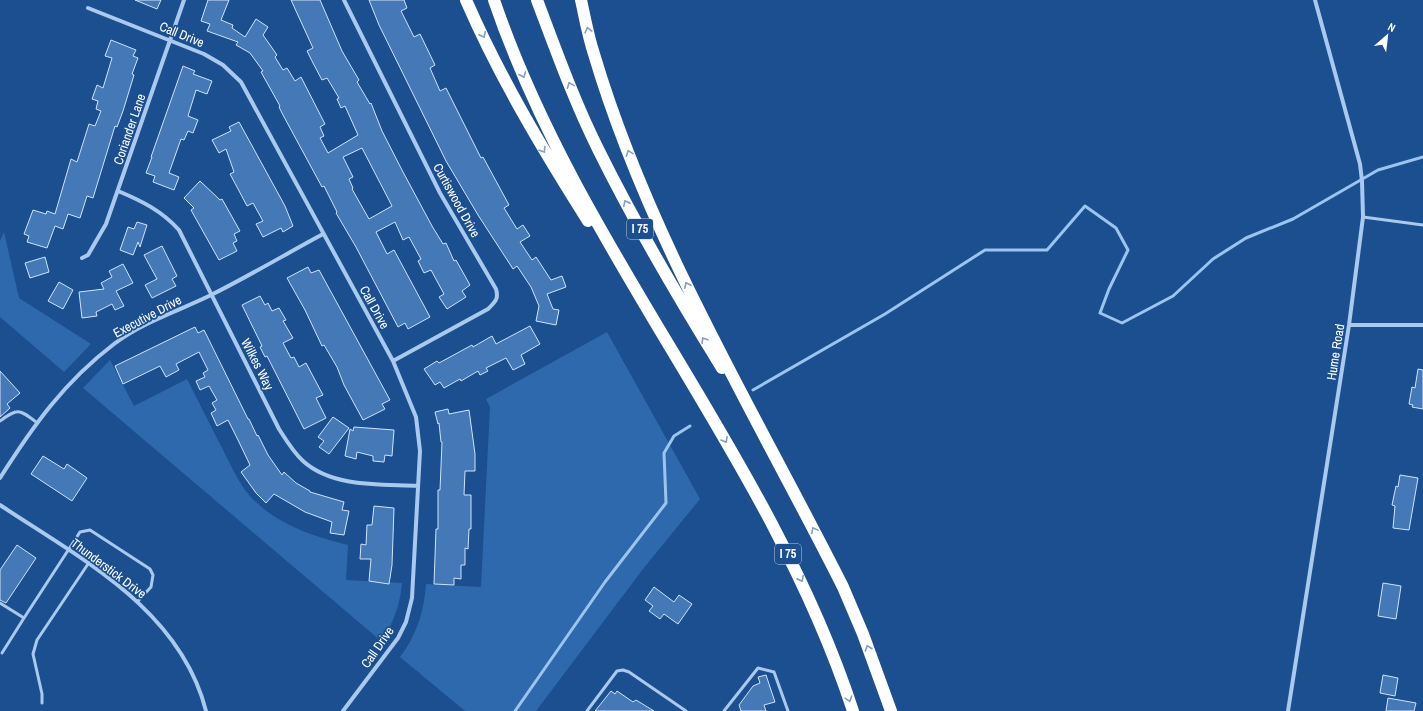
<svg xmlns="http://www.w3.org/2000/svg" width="1423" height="711" viewBox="0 0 1423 711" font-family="'Archivo Narrow',sans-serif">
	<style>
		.green { fill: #2e69ad }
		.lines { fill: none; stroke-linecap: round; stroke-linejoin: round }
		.stream { stroke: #9cc4f0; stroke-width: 3 }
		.building { fill: #4478b7; stroke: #cfe3fa; fill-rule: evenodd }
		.lane { stroke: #a9c9ee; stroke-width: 3 }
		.street { stroke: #a9c9ee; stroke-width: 4 }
		.highway { stroke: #fff; stroke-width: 12 }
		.oneway { stroke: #829ec1 }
		.labels { text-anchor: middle; stroke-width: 3.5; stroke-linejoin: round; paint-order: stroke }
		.shield { fill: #1b4f8f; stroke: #bbcadd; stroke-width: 1 }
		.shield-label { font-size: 12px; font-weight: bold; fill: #fff }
		.street-label { font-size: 13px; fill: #fff; stroke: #1b4f8f }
	</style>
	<rect width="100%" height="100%" fill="#1b4f8f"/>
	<path class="green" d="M4,232l15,66 72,46 -27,28 -64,-55v-76z
		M607,332l93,167 -57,70 -107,142h-71l-65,-54c17,-22 24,-46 26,-73l55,3 9,-180 -4,-8z
		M110,360l24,46 53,-27c12,24 24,47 36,71 8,15 15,32 26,45 26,29 63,41 99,50l-2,35 56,3c-2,21 -8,40 -21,58l-298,-253z"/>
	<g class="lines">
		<path class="stream" d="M753,390l132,-76 100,-64h62l38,-44 31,22 12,22 -19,39 -9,24 22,10 51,-27 40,-37 33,-21 47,-19 85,-49 45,-13
			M515,711l90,-129 61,-79 -2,-50 10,-17 16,-10"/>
	</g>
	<path class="building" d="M135,0h26l-4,9z
		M208,0h21l-8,20 12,5 -1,3 13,9 11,-18 12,8 -5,8 14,20 -2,2 8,13 4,-2 8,13 6,-4 24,47 -5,3 4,9 -4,2 8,15 30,-18 -13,-29 -4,2 -4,-9 2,-1 -12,-20 -5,2 -9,-17 -6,-12 6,-3 -22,-48h29l22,51 17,29 -2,2 13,22 1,-1 11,28 21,41 29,54 11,18 3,-1 8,18 2,-1 14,25 -8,6 4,6 -19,12 -8,-12 5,-3 -13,-24 -7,3 -6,-12 3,-2 -12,-22 -6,3 -8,-18 -19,10 11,22 7,-4 36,67 -22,12 -3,-6 -7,4 -42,-80 -20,-34 1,-1 -13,-26 -2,1 -39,-72 -4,-8 1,-1 -19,-34 2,-1 -13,-18 -14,-8 2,-3 -31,-11 3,-7 -9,-3zM362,148l30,58 -23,13 -17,-30 1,-1 -4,-9 4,-2 -10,-20z
		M369,0h35l3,8 -6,3 13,26 6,-3 15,31 -5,3 10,23 6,-3 35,70 2,-1 26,48 -5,3 13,21 6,-4 7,11 -10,6 12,18 4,-3 15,23 11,-4 4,11 -19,7 6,15 6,1 -3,15 -20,-4 3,-15 -8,-19 -14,-21 -4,3 -35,-54 -32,-54 -67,-136z
		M111,40l25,10 -3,6 5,2 -6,16 2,1 -11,36 -6,16 -2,-1 -22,72 -6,-2 -7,22 -12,-4 -5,15 -8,-3 -8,22 -20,-6 2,-6 -5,-2 9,-24 13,4 1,-3 8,3 16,-55 6,3 12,-38 6,2 6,-15 -5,-2 2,-8 -6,-2 5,-14 6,3 9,-30 -7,-2z
		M183,66l12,5 -2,3 19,7 -5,13 -11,-4 -8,26 10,4 -5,13 -5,-2 -4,9 -3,-1 -12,34 10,4 -5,13 -21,-8 2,-6 -9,-3 6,-16h-1z
		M239,122l46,84 8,20 -10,6 -2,-4 -18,9 -7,-13 7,-3 -10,-18 -6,3 -10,-19 -7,-13 4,-2 -8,-23 -7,4 -7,-13 19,-9 -2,-4z
		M200,181l20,19 2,-1 18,32 -6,3 3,7 -4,2 4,8 -18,9 -28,-50 3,-2 -10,-10z
		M137,222l10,3 -7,22 -2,-5 -5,13 -13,-5 8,-23 6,2z
		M162,246l15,30 -5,3 4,7 -24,12 -7,-13 12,-6 -13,-24z
		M45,257l4,15 -19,6 -5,-15z
		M123,264l10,19 -17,8 8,15 -9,4 -3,-6 -16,8 1,4 -15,2 -3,-26 25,-3 -3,-6 11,-6 -3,-6z
		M308,267l3,6 8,-3 71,130 -8,4 3,5 -22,11 -19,-35 -7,-18 -13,-22 -2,1 -17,-36 -18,-32z
		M59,282l14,8 -10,19 -15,-8z
		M260,296l5,9 3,-2 4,8 7,-3 7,12 -3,1 10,17 -10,5 8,15 3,-1 5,10 7,-4 17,32 -7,3 10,20 -22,11 -37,-73 -2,1 -5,-10 2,-1 -20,-41z
		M530,326l10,18 -19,11 4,9 -12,6 -7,-12 -20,10 2,3 -8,4 -2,-4 -17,10 -1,-2 -16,9 -4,-6 -5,3 -11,-16 13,-8 2,2 33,-18 1,2 19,-11 4,8z
		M195,327l3,6 6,-3 44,89h1l8,17 1,-1 10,20 14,20 2,-3 12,11 14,8v1l34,10 -2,8 7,1 -5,24 -14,-2 2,-11 -27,-10 -31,-18 -8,9 -10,-10 -15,-21 9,-7 -12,-25 -10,-20 -11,6 -6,-13 5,-3 -4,-7 5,-3 -8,-14 -9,4 -4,-9 9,-4 -2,-4 5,-3 -9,-18 -23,12 3,6 -13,7 -6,-11 -37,18 -8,-18z
		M1418,369l5,1v39l-11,-2 1,-2 -4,-1 3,-17 3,1z
		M0,371l20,22 -13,11 3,4 -10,9z
		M448,409l1,5 20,-4 6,44v17h-10l-1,24h7v34h-2l-1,20 -3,-1v17h-4v14l-7,-1v7l-20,-1 2,-55h2v-39h2l2,-48h-1l-2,-19 -1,1 -3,-12z
		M333,417l16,11 -20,26 -10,-7 5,-6 -6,-4z
		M354,427l40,3 -2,26 -7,-1 -1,7 -11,-1v-5l-16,-4 -1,7 -11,-3 5,-27 3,2z
		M43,456l21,13 3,-5 20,14 -15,23 -41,-27z
		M1400,475l18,3 -9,52 -16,-2 2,-22 -3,-1 4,-19 2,1z
		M374,506l20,2 -2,57 -3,19 -20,-3 2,-22h-11l1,-15 5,1 1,-20h5z
		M17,545l19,13 -30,45 -6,-3v-30z
		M1383,583l18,3 -5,33 -18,-3z
		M654,587l20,15 5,-7 13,9 -14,20 -14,-10 -4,5 -11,-8 4,-5 -8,-6z
		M766,675l9,27 -11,3 2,6h-25l-2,-6 14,-19 7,-3 -2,-6z
		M1383,675l15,3 -3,18 -15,-3z
		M611,691l4,3 2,-3 16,11 3,-2 18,11h-59z
		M1388,698l28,5 -2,8h-28z"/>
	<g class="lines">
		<path class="lane" d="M1363,217l60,8
			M0,421c18,-13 19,-12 36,1
			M0,603l24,15 56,-86 10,-2 60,39 3,6 -2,12 -13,14
			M2,653l22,-35
			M42,703v-9l-9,-40 4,-14 51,-76
			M587,711l30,-40 6,-1 6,2 57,39
			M724,711l34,-43 16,4 14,39"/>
		<path class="street" d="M344,0l96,193 56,96c3,10 -1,13 -8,20l-95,52
			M88,8l116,46 19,11 18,17 152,279 23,56 4,34 -8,147 -6,24 -8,16 -55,73
			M118,191c24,10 44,20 61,39l100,199c7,11 14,23 24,32 30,27 78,23 115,25
			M82,258l6,-3 18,-31 78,-224
			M1349,325h74
			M0,478c33,-52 64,-96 114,-134 28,-22 65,-33 97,-49 38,-19 75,-41 112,-61
			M0,505c81,54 180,104 206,206
			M1288,711l61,-386 14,-108 -1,-36 -2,-17 -45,-164"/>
		<path class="highway" d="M466,0c34,78 77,150 122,221
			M494,0c86,253 276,456 359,711
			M537,0c19,50 37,101 61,149 37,75 80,148 124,219
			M581,0c4,18 7,36 13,54 55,186 162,360 249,533l20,47 28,77"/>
	</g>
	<defs><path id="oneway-chevron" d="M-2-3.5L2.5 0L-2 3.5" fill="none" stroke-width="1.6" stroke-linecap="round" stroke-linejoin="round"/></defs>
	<g class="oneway">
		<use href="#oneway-chevron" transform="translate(588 30) rotate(-104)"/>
		<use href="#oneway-chevron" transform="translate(483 35) rotate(64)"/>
		<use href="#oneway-chevron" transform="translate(523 75) rotate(67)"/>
		<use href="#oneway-chevron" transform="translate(570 85) rotate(-111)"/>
		<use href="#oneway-chevron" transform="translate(543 150) rotate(58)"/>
		<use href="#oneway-chevron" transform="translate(629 153) rotate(-111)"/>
		<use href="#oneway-chevron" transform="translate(626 203) rotate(-117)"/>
		<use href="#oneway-chevron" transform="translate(687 285) rotate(-116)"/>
		<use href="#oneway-chevron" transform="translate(704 340) rotate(-122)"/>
		<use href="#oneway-chevron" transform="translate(725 440) rotate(60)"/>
		<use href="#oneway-chevron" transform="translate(814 530) rotate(-118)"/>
		<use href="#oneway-chevron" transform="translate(801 579) rotate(63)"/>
		<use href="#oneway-chevron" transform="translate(868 648) rotate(-109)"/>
		<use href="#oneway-chevron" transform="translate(849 699) rotate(72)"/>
	</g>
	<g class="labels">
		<g class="shield">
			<rect x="627" y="219" width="26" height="20" rx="3"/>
			<rect x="775" y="544" width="26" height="20" rx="3"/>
		</g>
		<g class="shield-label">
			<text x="640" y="233">I 75</text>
			<text x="788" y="558">I 75</text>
		</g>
		<g class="street-label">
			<text transform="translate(182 34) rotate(22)" y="5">Call Drive</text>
			<text transform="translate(129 129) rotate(-71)" y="5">Coriander Lane</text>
			<text transform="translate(457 200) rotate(61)" y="5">Curtiswood Drive</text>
			<text transform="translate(375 307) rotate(61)" y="5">Call Drive</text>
			<text transform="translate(147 316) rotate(-28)" y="5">Executive Drive</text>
			<text transform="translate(1335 352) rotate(-81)" y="5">Hume Road</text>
			<text transform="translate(258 364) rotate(63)" y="5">Wilkes Way</text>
			<text transform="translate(109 568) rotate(37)" y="5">Thunderstick Drive</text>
			<text transform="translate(377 647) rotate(-55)" y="5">Call Drive</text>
		</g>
	</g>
	<g transform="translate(1387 36) rotate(28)" stroke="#1b4f8f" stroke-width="3" paint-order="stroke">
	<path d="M0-3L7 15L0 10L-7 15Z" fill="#ffffff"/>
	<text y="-6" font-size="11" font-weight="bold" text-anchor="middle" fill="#ffffff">N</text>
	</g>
</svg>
